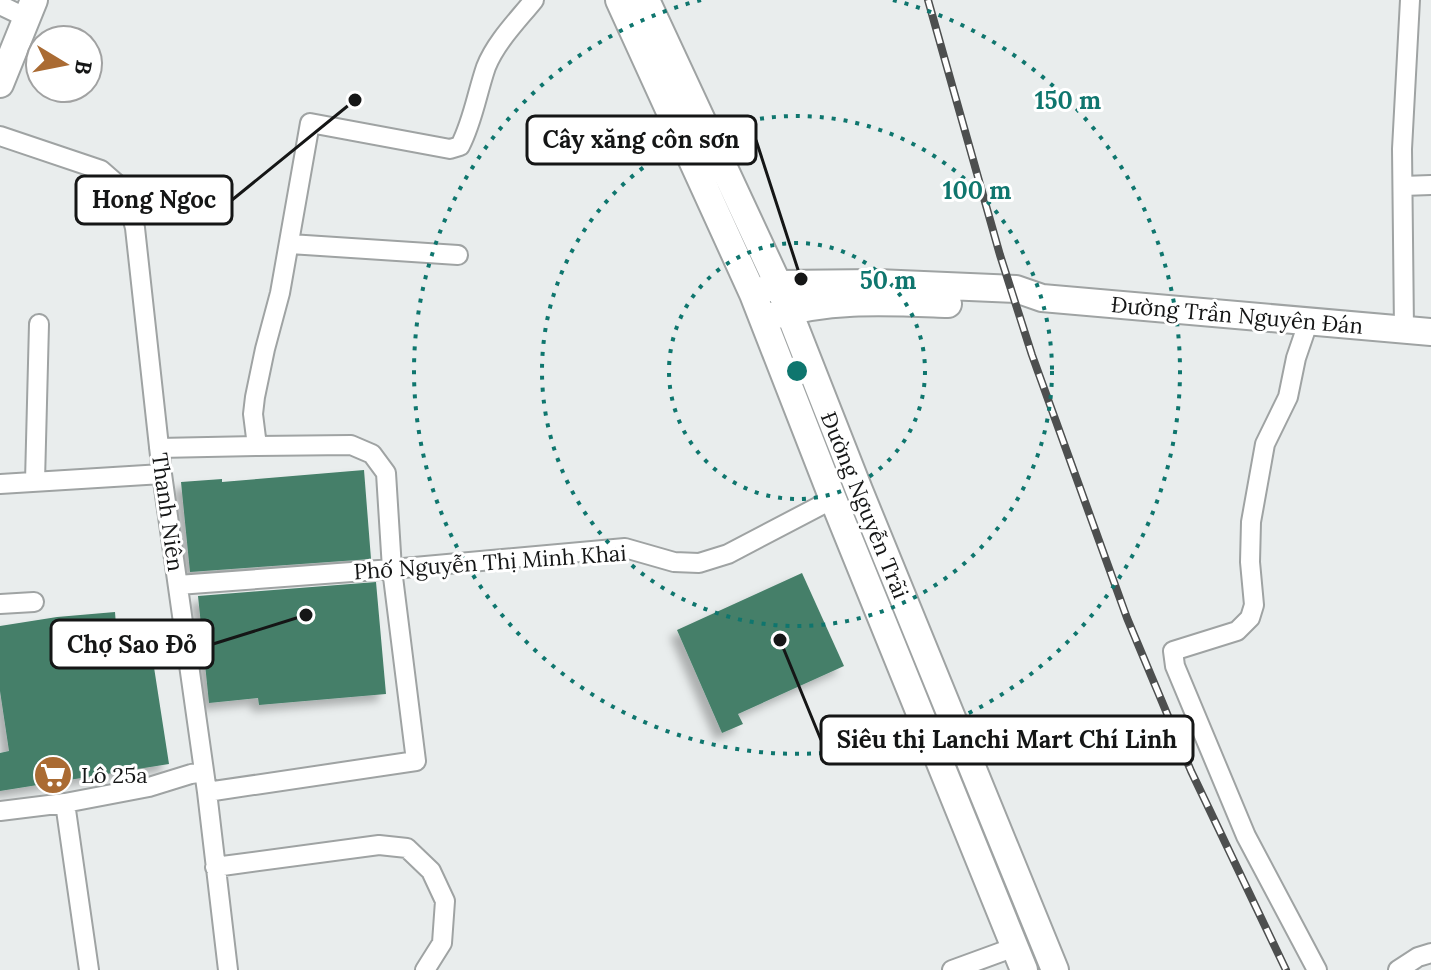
<svg xmlns="http://www.w3.org/2000/svg" width="1431" height="970" viewBox="0 0 1431 970" font-family="Lora,serif">
	<style>
		.building { fill: #457f69; filter: url(#shadow) }
		.lines { fill: none; stroke-linecap: round; stroke-linejoin: round }
		.minor-casing { stroke: #9fa3a3; stroke-width: 22 }
		.highway-casing { stroke: #9fa3a3; stroke-width: 30 }
		.minor { stroke: #fff; stroke-width: 18 }
		.highway { stroke: #fff; stroke-width: 26 }
		.rail-casing { stroke: #4d4f4f; stroke-width: 8 }
		.rail { stroke: #fff; stroke-width: 5; stroke-dasharray: 15; stroke-linecap: butt }
		.ring { fill: none; stroke: #0f766e; stroke-width: 4; stroke-dasharray: 4 8 }
		.labels { text-anchor: middle; stroke-width: 6; stroke-linejoin: round; paint-order: stroke }
		.street-label { font-size: 22px; fill: #151616; stroke: #fff }
		.poi-label { font-size: 22px; fill: #151616; stroke: #fff; text-anchor: start }
		.centre { fill: #0f766e; stroke: #fff; stroke-width: 4 }
		.ring-label { font-size: 24px; text-anchor: middle; font-weight: bold; fill: #0f766e; stroke: #fff; stroke-width: 6; stroke-linejoin: round; paint-order: stroke }
		.leader { fill: none; stroke: #151616; stroke-width: 3 }
		.callout-dot { fill: #151616; stroke: #fff; stroke-width: 3 }
		.callout { fill: #fff; stroke: #151616; stroke-width: 3 }
		.callout-label { font-size: 24px; text-anchor: middle; font-weight: bold; fill: #151616 }
	</style>
	<defs>
		<filter id="shadow"><feDropShadow dx="-7" dy="7" stdDeviation="4" flood-color="#0004"/></filter>
	</defs>
	<rect width="100%" height="100%" fill="#e9eded"/>
	<path class="building" d="M364,470l7,89 -181,13 -9,-90 41,-3v3z
		M802,573l42,93 -106,48 5,10 -21,9 -45,-103z
		M376,582l10,112 -127,11 -1,-7 -49,5 -11,-107z
		M115,612l3,41 33,-5 18,116 -169,27v-38l9,-2 -9,-60v-65l57,-9z"/>
	<g class="lines">
		<defs>
			<path id="minor" d="M0,5l27,13
				M0,136l101,34 24,21 10,37 27,246 45,318 21,178
				M1403,186l28,-1
				M290,244l168,11
				M1309,320l-13,38 -8,39 -23,47 -14,78 -1,40 4,43 -4,13 -13,13 -64,20 2,15 71,170 71,134
				M1404,329l-2,-180 8,-149
				M159,448l98,-2 -4,-32 2,-17 10,-48 15,-56 30,-170 140,26 10,-3c13,-25 17,-53 26,-79 10,-25 31,-46 48,-67
				M35,481l4,-157
				M0,484l162,-10
				M178,585l214,-16 233,-21 49,14 25,1 29,-9 105,-55
				M0,604l34,-2
				M207,792l209,-31 -24,-192 -6,-96 -14,-19 -21,-9 -94,1
				M65,803l84,-16 42,-13 13,-2
				M0,811l65,-8 24,167
				M215,867l164,-22 28,3 24,23 14,30 -3,42 -17,27
				M952,970l63,-23
				M1398,970l20,-13 13,-4"/>
			<path id="highway" d="M619,0l134,294 80,205 191,471
				M646,0l132,284 81,206 196,480
				M0,84l34,-84
				M763,290l15,-6 99,-1 139,6 26,9 389,34
				M773,316c56,-18 117,-14 175,-12"/>
		</defs>
		<use href="#minor" class="minor-casing"/>
		<use href="#highway" class="highway-casing"/>
		<use href="#minor" class="minor"/>
		<use href="#highway" class="highway"/>
		<defs>
			<path id="rail" d="M928,0l72,255 32,100 95,263 64,153 95,199"/>
		</defs>
		<use href="#rail" class="rail-casing"/>
		<use href="#rail" class="rail"/>
	</g>
	<g class="ring">
		<circle cx="797" cy="371" r="128"/>
		<circle cx="797" cy="371" r="255"/>
		<path d="M893 0A383 383 0 1 1 701 0"/>
	</g>
	<defs>
		<symbol id="supermarket-disc" viewBox="-11 -11 22 22"><circle r="9.5" fill="#aa6b33" stroke="#fff"/><path d="M-6-5.5h2.5l.6 2H6L4.5 2H-2.5L-4.4-4H-6ZM-1.5 3.2a1.3 1.3 0 1 0 .1 0ZM3 3.2a1.3 1.3 0 1 0 .1 0Z" fill="#fff"/></symbol>
	</defs>
	<g fill-rule="evenodd">
		<use href="#supermarket-disc" x="31" y="753" width="44" height="44"/>
	</g>
	<g class="labels">
		<g class="street-label">
			<text transform="translate(1237 315) rotate(5)" y="8">Đường Trần Nguyên Đán</text>
			<text transform="translate(865 505) rotate(68)" y="8">Đường Nguyễn Trãi</text>
			<text transform="translate(168 512) rotate(82)" y="8">Thanh Niên</text>
			<text transform="translate(490 562) rotate(-4)" y="8">Phố Nguyễn Thị Minh Khai</text>
		</g>
		<g class="poi-label">
			<text x="81" y="783">Lô 25a</text>
		</g>
	</g>
	<circle cx="797" cy="371" r="12" class="centre"/>
	<g class="ring-label">
		<text x="1068" y="109">150 m</text>
		<text x="977" y="199">100 m</text>
		<text x="888" y="289">50 m</text>
	</g>
	<path class="leader" d="M801 279L756 140M355 100L232 200M306 615L213 644M780 640L821 740"/>
	<g class="callout-dot">
		<circle cx="801" cy="279" r="8"/>
		<circle cx="355" cy="100" r="8"/>
		<circle cx="306" cy="615" r="8"/>
		<circle cx="780" cy="640" r="8"/>
	</g>
	<g class="callout">
		<rect x="527" y="116" width="229" height="48" rx="8"/>
		<rect x="76" y="176" width="156" height="48" rx="8"/>
		<rect x="51" y="620" width="162" height="48" rx="8"/>
		<rect x="821" y="716" width="372" height="48" rx="8"/>
	</g>
	<g class="callout-label">
		<text x="641" y="148">Cây xăng côn sơn</text>
		<text x="154" y="208">Hong Ngoc</text>
		<text x="132" y="653">Chợ Sao Đỏ</text>
		<text x="1007" y="748">Siêu thị Lanchi Mart Chí Linh</text>
	</g>
	<g transform="translate(64 64) rotate(100)"><circle r="38" fill="#ffffff" stroke="#a1a2a2" stroke-width="2"/>
	<path d="M0-6L14 30L0 20L-14 30Z" fill="#aa6b33"/>
	<text y="-12" font-size="22" font-weight="bold" text-anchor="middle" fill="#151616">B</text>
	</g>
</svg>
